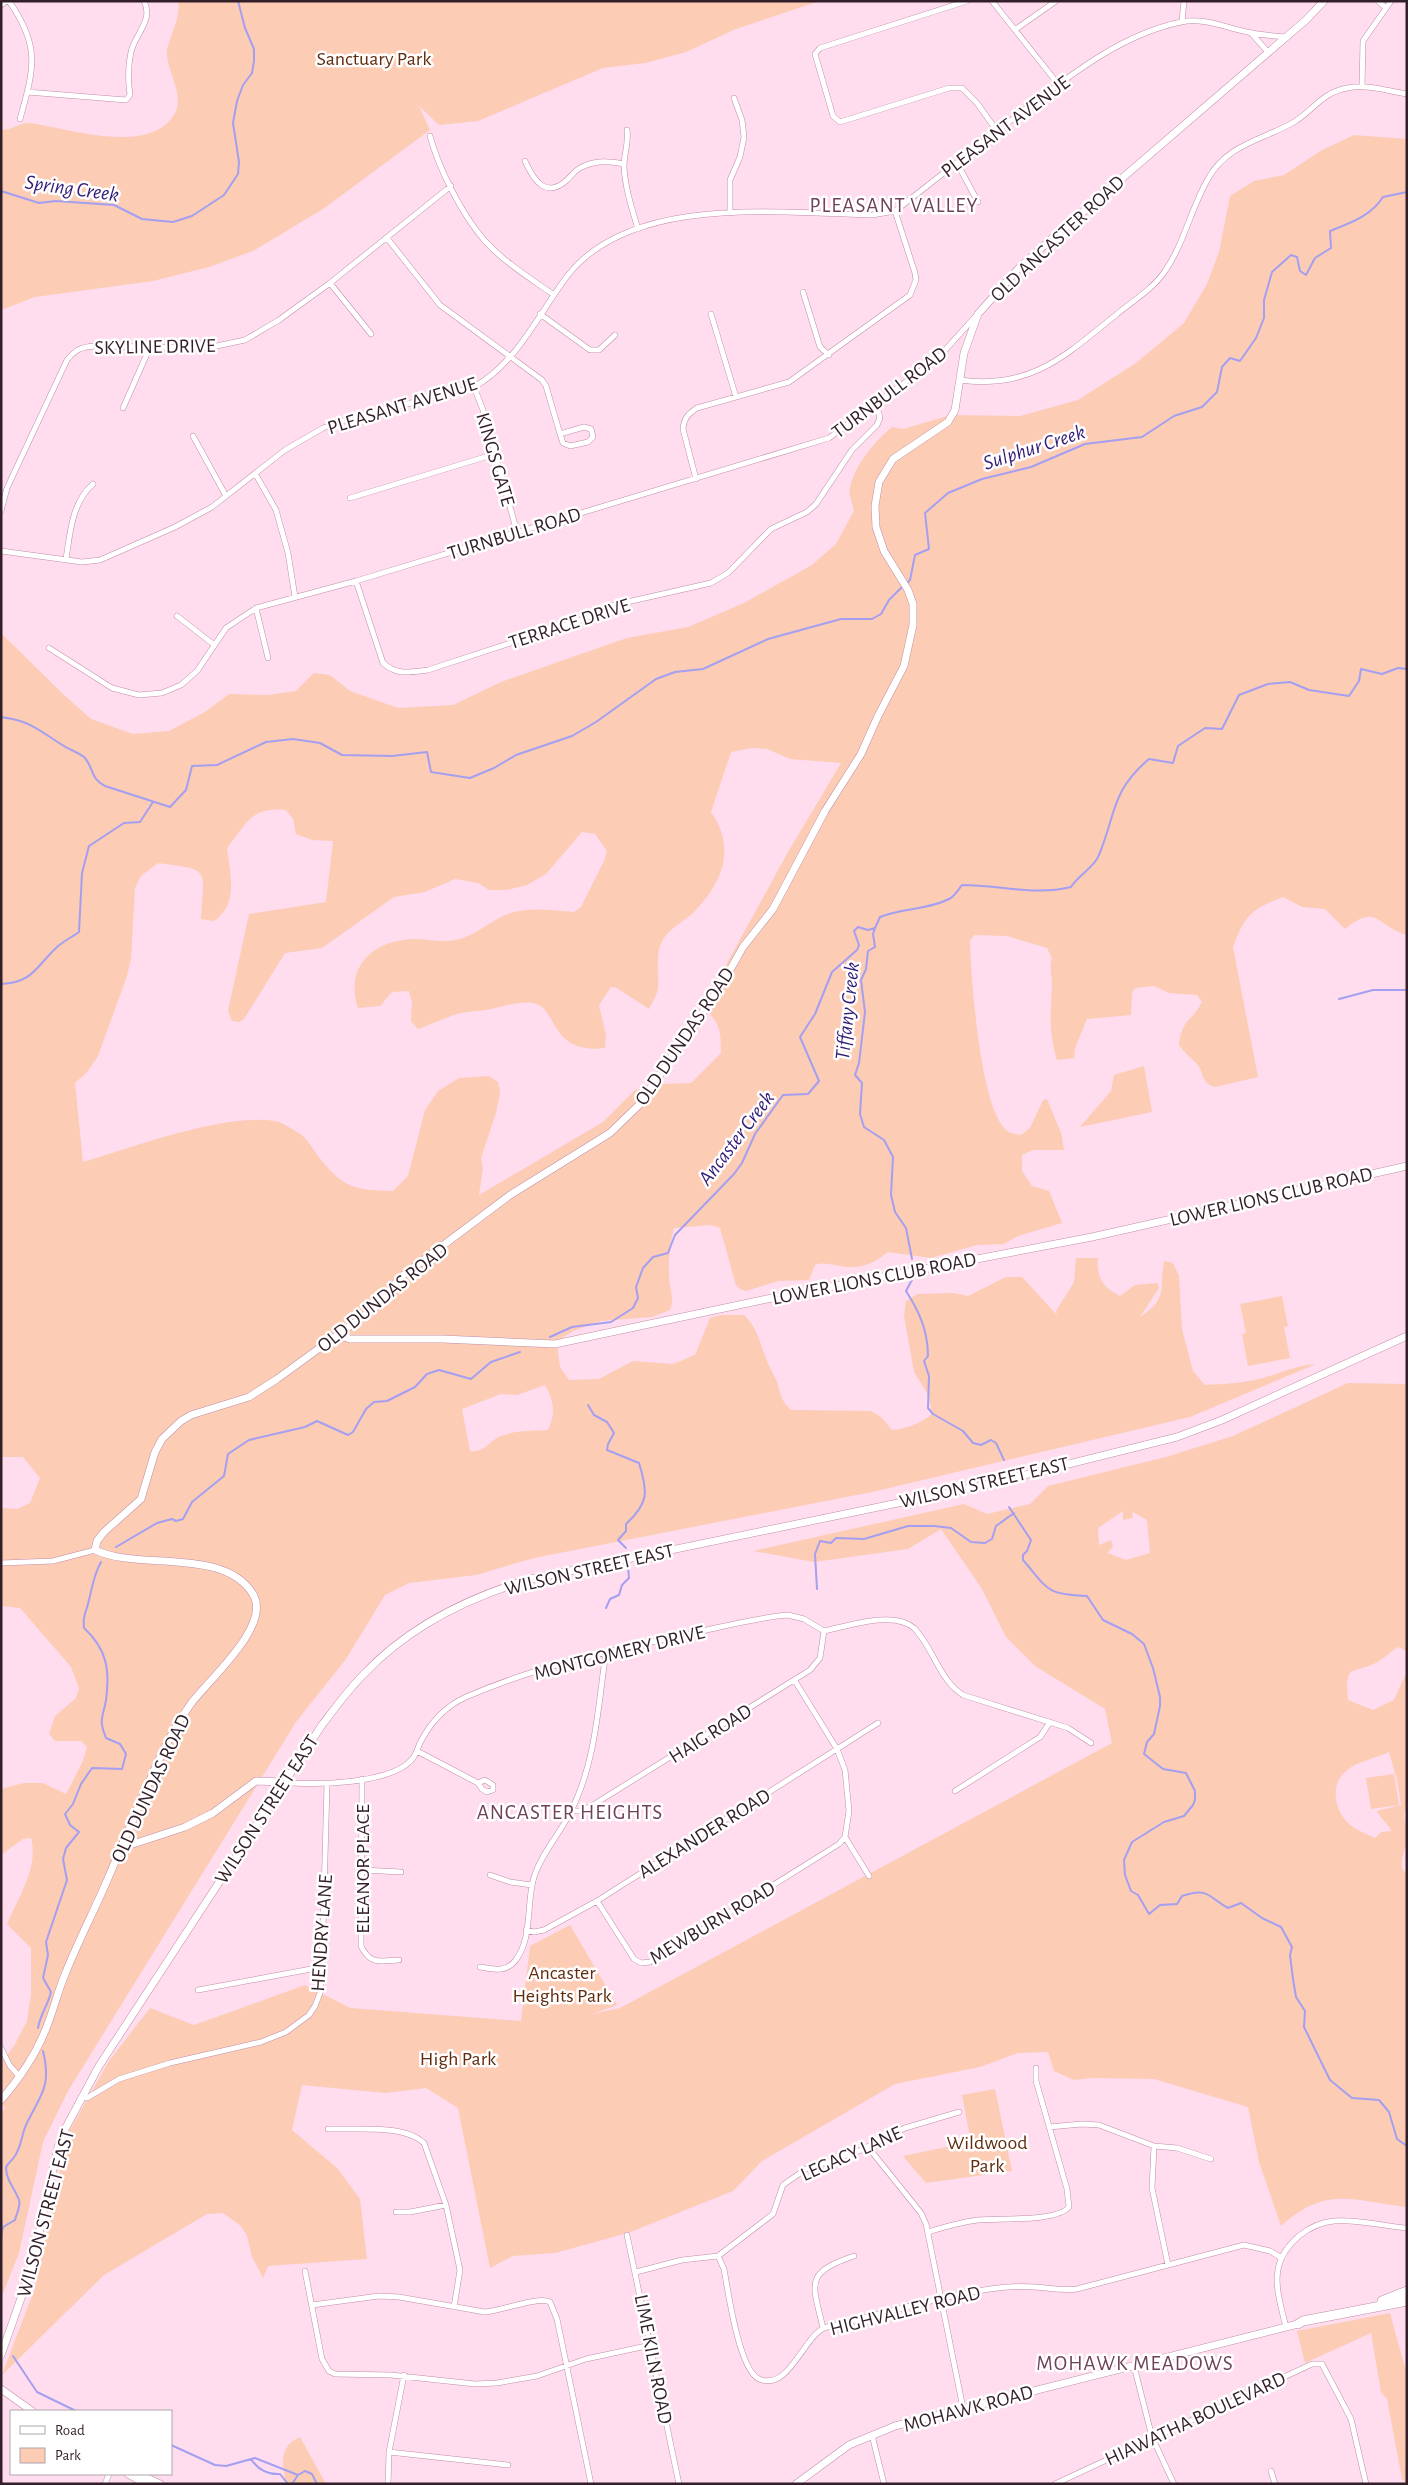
<svg xmlns="http://www.w3.org/2000/svg" width="1408" height="2485" viewBox="0 0 1408 2485" font-family="'Alegreya Sans',sans-serif">
	<style>
		.green { fill: #fcccb5; fill-rule: evenodd }
		.lines { fill: none; stroke-linecap: round; stroke-linejoin: round }
		.stream { stroke: #a49ff0; stroke-width: 2 }
		.street-casing { stroke: #c08da8; stroke-width: 6 }
		.secondary-casing { stroke: #c08da8; stroke-width: 8 }
		.highway-casing { stroke: #c08da8; stroke-width: 10 }
		.street { stroke: #fff; stroke-width: 5 }
		.secondary { stroke: #fff; stroke-width: 7 }
		.highway { stroke: #fff; stroke-width: 9 }
		.labels { text-anchor: middle; stroke-width: 5; stroke-linejoin: round; paint-order: stroke }
		.park-label { font-size: 20px; fill: #622c0f; stroke: #fff }
		.street-label { font-size: 20px; fill: #331f2a; stroke: #fff }
		.water-label { font-size: 21px; font-style: italic; fill: #321c78; stroke: #fff }
		.neighbourhood-label { font-size: 21px; letter-spacing: 1px; fill: #6f425b; stroke: #fff }
	</style>
	<rect width="100%" height="100%" fill="#fde"/>
	<path class="green" d="M178,1h642l-84,28 -50,23 -41,11 -42,5 -125,53 -39,4 -20,-19 11,24 -107,79 -70,42 -44,16 -56,14 -118,16 -34,13v-180c11,0 21,-8 29,-7 37,5 118,33 144,-8 11,-18 -5,-40 -7,-59 -2,-14 15,-36 11,-55z
		M1354,135l53,4v796c-30,-8 -29,-33 -62,-6l-20,-20 -23,-2 -19,-10c-31,12 -38,17 -50,50l25,130 -43,10c-15,-4 -10,-15 -19,-24 -6,-6 -12,-11 -17,-18 3,-27 13,-23 23,-43l-5,-7 -28,-2 -15,-7 -19,2 -3,5 -1,22 -44,4 -12,29 -1,10 -17,2c-9,-31 -6,-45 -5,-75 0,-10 -3,-17 0,-27l-5,-10 -40,-12 -33,-1 -4,6c1,34 10,175 39,191 3,2 8,2 12,3l9,-7 13,-28 4,-1 14,34 3,17h-31l-11,5v16l10,15 17,5 13,32 -44,13 -14,8 -27,1 -46,13 -43,-6c-17,14 -31,18 -53,13 -9,-1 -11,-3 -20,0l-6,15 -31,1 -32,10 -6,-2 -4,-4 -16,-57 -9,-3 -37,3c-4,16 -6,31 -5,47 0,14 6,22 1,35l-18,7 -51,4 -28,10 -14,9 -2,5 3,22 9,13 30,-1 34,-18 40,3 22,-9 15,-37 11,-3h23c14,13 16,29 23,46 3,7 7,14 10,21 4,13 4,19 14,28l80,1 10,6 11,13c17,-2 27,-6 40,-16l-3,-18 -15,-24 -10,-56 2,-15 11,-7 36,-1 15,3 38,-19h16l35,38 -1,-4 18,-29 2,-24h22c-2,20 5,29 22,38l15,-11 22,-2 2,5 -19,29c29,-19 19,-28 24,-56l9,2 6,13 3,53 11,42 12,14c20,-1 39,-2 58,-7 21,-6 31,-12 53,-14l-126,53 -318,75 -338,66 -58,17 -67,8 -24,12 -39,64 -50,63 -228,369 -25,51 -24,111 -18,45v-185l4,-5 -4,-6v-39l13,-17 13,-25 4,-27v-46l-24,-24c11,-26 32,-57 24,-86l-8,1 -22,16v-66l23,-6h19l23,11 17,-33 4,-14 -6,-6h-26l-6,-7 6,-18 21,-18 3,-10 -8,-21 -51,-59 -19,-2v-98l16,1 13,-6 10,-25 -17,-21h-22v-824l63,62 27,24 42,15 36,-3 36,-19 24,-18 39,1 28,-4 18,-18 16,2 20,16 48,17 55,-3 48,-23 126,-44 61,-11 56,-24 68,-38 24,-21 18,-33c-1,-6 -6,-17 -4,-23 4,-22 25,-47 42,-61l11,2 48,-14 69,1 58,-16 58,-37 48,-40 23,-39 12,-32 11,-56 24,-15 30,-6 38,-25zM752,748l15,1 23,10 51,4 -53,89 -85,155c17,16 18,23 18,46l-30,30 -29,1 -27,6 -32,32 -124,73 4,-27 -2,-10 15,-45 4,-20 -2,-11 -9,-6 -30,2 -21,13 -13,19 -17,66 -15,15c-39,-1 -49,-2 -75,-35 -5,-7 -11,-18 -19,-23 -6,-3 -14,-9 -20,-11 -48,-12 -148,26 -196,40l-8,-79 12,-11 11,-16 29,-80 4,-18 4,-70 6,-12 17,-13c53,7 46,4 43,56l13,2c25,-17 16,-47 13,-73 21,-26 23,-41 59,-38l7,9 3,15 16,6 21,1 -7,61 -77,12 -21,97 4,10 7,1 5,-3 41,-66 37,-5 72,-51 31,-5 30,-13 23,4 11,7h18l20,-5 19,-11 36,-42 13,2 12,17 -2,8 -24,48 -7,5c-24,-2 -49,-6 -71,4 -14,7 -26,17 -40,22 -17,6 -33,1 -49,1 -41,1 -70,28 -56,69l22,-2 12,-14 17,-1 3,11 -1,19 7,8c14,-5 28,-12 43,-16 10,-2 20,-2 30,-4 13,-3 29,-8 42,-6 25,4 16,52 72,45l1,-13 -7,-30 12,-18h4l34,22c3,-6 8,-14 9,-21 1,-13 -2,-30 2,-42 6,-16 20,-22 32,-32 30,-29 45,-66 19,-102l20,-60zM545,1385c9,15 11,29 3,45 -16,1 -37,0 -51,8 -10,6 -14,15 -27,13l-8,-42 39,-15 16,1z
		M1144,1066l8,46 -72,15 31,-36 3,-16z
		M1282,1296l6,30 -4,1 6,31 -42,8 -6,-32 4,-1 -6,-29z
		M1348,1383l59,1v423c-6,8 -1,16 0,24 1,13 -5,21 -5,33 -1,5 2,7 5,10v333c-55,-6 -80,-22 -126,19l-22,-64 -11,-55 -94,-28 -62,-1 -18,2 -20,-9 -6,-19 -30,1 -38,14 -85,17 -133,77 -29,30 -105,42 -73,20 -42,3 -23,12 -32,-160 -32,-20 -40,5 -84,-8 -10,45 45,38 23,31 7,60 -99,7 -5,12 -11,-21 -5,-21 -6,-10 -18,-13 -16,1 -103,61 -102,100 33,-87 33,-155 41,-72 41,-53 44,17 111,-40 45,23 171,13 9,-75 40,-21 47,80 -25,9 28,-6 492,-265 -7,-34 -70,-43 -29,-29 -24,-48 -41,-60 -33,20 -94,13 -61,-11 211,-47 23,10 43,-10 18,-18 118,-29 67,-21zM1123,1511v9l9,-2 1,-6 14,8 3,33 -24,7 -19,-7 6,-6 -2,-7 -12,5 -1,-17zM1398,1647l9,4v20l-13,29 -21,10 -25,-10c-4,-40 6,-24 31,-39 7,-4 12,-10 19,-14zM1389,1752l8,28 4,25 -24,6c4,8 10,12 15,20l-11,1 -6,6c-9,-4 -21,-9 -27,-15 -14,-14 -18,-39 -2,-52 10,-9 30,-13 43,-19z
		M1394,1774l5,31 -28,4 -5,-31z
		M995,2089l17,82 -86,12 -23,-27 68,-14 -9,-47z
		M1390,2313l17,62v109l-5,-5 -15,-80 -6,-7 -10,-59 -66,30 -8,-32z
		M300,2437l26,47h-40c-4,-20 -7,-38 14,-47z"/>
	<g class="lines">
		<path class="stream" d="M1,191l38,12 17,-2 58,4 28,14 31,3 19,-6 32,-21 14,-21 1,-12 -6,-39 4,-22 6,-16 9,-12 2,-12v-12l-9,-21 -7,-27
			M906,584l4,-4 5,-25 14,-6 -4,-36 23,-20 34,-14 49,-12 54,-23 57,-7 32,-21 28,-9 15,-15 5,-25 8,-9 10,3 16,-23 8,-20v-18l8,-28 19,-17 6,2 3,14 6,4 9,-17 16,-10 -1,-17c20,-8 41,-15 53,-34l24,-5
			M1,717c31,4 38,14 63,29 6,4 16,7 21,12 9,11 5,20 20,28l65,21 16,-17 6,-24 25,-1 49,-23 27,-3 27,4 22,12 50,1 35,-4 4,20 39,6 24,-10 22,-13 56,-19 24,-14 60,-43 19,-7 28,-3 65,-30 51,-14 22,-6h31l9,-5 8,-14 13,-13
			M875,928l-2,6 2,13 -7,4 -2,18 -5,11 4,32 -6,51 -4,12 7,8 -2,31 4,13 20,13 9,17 -2,38 4,17 11,16 6,31
			M1,984c31,-1 35,-17 55,-36 6,-6 16,-11 23,-16l3,-59 7,-27 35,-23 16,-1 13,-20
			M1339,999l34,-9h34
			M914,1276l-8,15c13,20 22,40 22,65l-4,5 5,15 -1,32 5,6 30,17 10,12 8,2 10,-5 5,3 8,17
			M550,1337l22,-10 39,-5 22,-14 5,-10 -2,-11 7,-19 10,-11 15,-4 7,-18 59,-61 8,-11 13,-29 28,-39 25,-1 11,-13 -19,-44 15,-23 17,-42 25,-22 2,-5 -5,-14 4,-4 10,3 7,-2 5,-11c22,-9 48,-7 69,-18 5,-2 9,-9 13,-14 37,0 73,11 109,2 7,-12 24,-20 28,-32 17,-41 12,-64 50,-96l24,4 5,-17 27,-18 17,1 17,-34 29,-11 22,-2 19,8 40,6 10,-15 2,-12 21,5 16,-6 9,1
			M588,1405l6,10 13,7 7,11 -6,11 -1,6 32,13c9,29 10,40 -13,61v7l-8,9 8,8
			M1009,1507l22,33 -4,11 -4,4v5c26,30 22,34 64,36l16,24 29,14 12,10 9,24 7,29v9l-6,28 -7,8 -3,12 19,15 23,4 9,18v9l-2,5 -9,11 -20,6 -32,20 -8,18 1,15 6,16 7,4 11,19 11,-9 17,-1 5,-8c27,-9 26,1 46,12l13,-5 21,15 19,9 11,20 -2,8 3,24 3,18 9,14 -1,16 26,53 22,18 27,2 10,12 8,27 10,7
			M116,1547l41,-24 15,-4 4,2 7,-2 9,-17 32,-26 4,-22 21,-14 56,-13 12,-6 31,14 5,-3 13,-23 8,-7 13,-1 28,-14 12,-13 12,-4 32,9 20,-17 29,-10
			M817,1589l-2,-35 5,-13 11,2 5,-5 28,1 44,-13h26l17,2 20,14 14,1 7,-4 4,-13 18,-13
			M606,1608l4,-9 9,-4 3,-10 7,-7 -1,-11
			M38,2028c2,-13 10,-23 13,-36l-8,-14 5,-23 -2,-13 21,-62 -4,-21 3,-11 13,-16 -9,-7 -5,-11 8,-10 8,-20 11,-16 30,1 4,-15 -6,-10 -14,-6c-8,-20 -3,-20 0,-38 4,-30 1,-51 -22,-72 -1,-12 1,-13 4,-24 4,-15 5,-28 13,-42
			M1,2235l2,-8 12,-7c1,-5 6,-14 4,-20 -4,-12 -13,-19 -13,-33 3,-5 8,-8 10,-13 5,-8 6,-20 10,-29 14,-30 26,-37 17,-74
			M1,2294v9
			M13,2356l24,36 39,19
			M171,2445l44,20 11,1 29,-8 43,17 7,-4 7,3 5,10
			M251,2459c6,10 17,16 29,15l8,10
			M292,2484l6,-9"/>
		<defs>
			<path id="street" d="M9,1c32,46 25,67 11,118
				M967,1l-147,47 -5,6 18,62 7,6 109,-34h13l15,15 20,28
				M992,1l66,83
				M1378,1l8,7
				M1,5l6,-4
				M1182,21l2,-20
				M1016,29l40,-28
				M1251,33l16,18
				M1362,87l1,-46 28,-40
				M27,92l99,8 4,-5c-2,-14 -2,-30 1,-43 4,-18 23,-32 13,-51
				M627,130c2,13 -3,24 -3,36 1,22 8,43 14,63
				M430,136c9,33 32,79 55,105 19,21 45,37 69,54
				M525,161c9,20 21,38 42,19 5,-5 9,-11 15,-13 14,-7 27,-6 42,-3
				M957,163l21,39
				M730,212v-32l10,-23 4,-20 -2,-17 -8,-22
				M387,238l53,67 102,75 4,6 14,48 24,-7 7,2 2,8 -5,5 -18,4 -7,-3 -3,-9
				M330,283l41,51
				M803,292l17,55 9,8
				M540,314l50,36h9l16,-15
				M711,314l25,83
				M960,380c71,10 106,-25 157,-66 16,-13 37,-26 48,-43 19,-27 26,-63 43,-92 19,-35 55,-39 86,-57 20,-12 27,-29 53,-34 21,-4 40,3 60,6
				M474,387l9,23 34,122
				M123,408l27,-61
				M193,436l33,60
				M256,475l20,35 12,43 7,44
				M696,479l-13,-50c1,-11 5,-15 14,-21l92,-26 121,-87 6,-15 -1,-7 -20,-62
				M350,498l145,-44
				M1,511l6,-23 60,-128c8,-10 14,-13 27,-14l113,2 38,-8 34,-20 51,-37 121,-97
				M1,551l81,11 18,-2 75,-33 37,-20 73,-57 38,-22 25,-9 126,-32c43,-24 65,-74 94,-112 64,-81 213,-62 304,-60l23,-4c44,-34 87,-69 132,-103 46,-35 96,-74 154,-86 25,-5 47,7 71,11 11,2 22,3 33,4
				M66,559c4,-26 6,-57 27,-75
				M356,581l27,82c15,13 26,9 45,7l156,-51 21,-12 106,-24 17,-10 43,-44 36,-17 9,-8 36,-54 25,-25 3,-7 -4,-14
				M256,608l12,50
				M177,616l36,28
				M49,648l63,40 27,7 23,-2 19,-8 16,-14 29,-43 30,-20 100,-27 473,-143 108,-79 38,-42
				M1,1563l52,-2 42,-11
				M795,1681l42,68 8,21 4,41 -4,26 24,39
				M417,1751l61,32 4,6 5,3 6,-2v-5l-8,-5 -7,3
				M362,1779l-1,167c9,19 19,15 38,14
				M283,1782c30,4 111,2 130,-24 4,-5 5,-12 8,-17 11,-21 25,-35 45,-44 71,-31 143,-46 218,-62 34,-7 69,-17 104,-20l16,4 20,12c24,-5 70,-21 90,-3 9,9 15,21 21,32 8,14 14,26 28,35l105,33 23,15
				M955,1791l85,-54 10,-15
				M571,1811h11l11,-6 217,-135 10,-12 4,-27
				M363,1870l38,2
				M490,1875l20,7 22,3
				M597,1901l37,58 7,4 9,-1 189,-118 6,-7
				M526,1930l8,2 10,-2 53,-29 281,-178
				M480,1967c13,2 25,6 35,-6 18,-22 11,-58 19,-84 8,-25 26,-43 37,-66 25,-49 27,-106 35,-159
				M198,1990l124,-23
				M1,2048l9,18 10,11
				M81,2097l6,1 32,-19 51,-16 91,-21 25,-10 23,-17 6,-9 5,-13 2,-26 5,-182
				M1049,2127l33,-3 17,1 55,21 23,2 34,11
				M328,2129c27,1 76,-5 96,14l22,62 14,65 -6,37
				M1154,2146l-2,42 16,77
				M868,2147l53,66 5,11 37,184
				M396,2212h14l36,-7
				M928,2232c16,-5 33,-10 50,-12 20,-2 79,2 91,-13l-2,-18 -31,-108v-13
				M627,2235l52,249
				M718,2256l55,-42 10,-29 23,-16 53,-18 46,-23 54,-16
				M305,2271l17,88 7,12 6,3 56,1 84,9 22,-1 40,-7 49,-17 65,-14
				M636,2272l46,-12 36,-4 6,13c4,22 15,101 35,110 31,13 45,-46 68,-52 52,-12 110,-30 163,-38 14,-2 31,-3 45,-2 15,1 27,4 42,2l167,-44 26,6 10,6
				M312,2305l67,-9 20,1 86,15c16,-1 53,-16 65,-10l7,17 34,165
				M1286,2327c-9,-36 -19,-64 13,-91 10,-8 22,-14 35,-15 24,-2 49,5 73,7
				M823,2328c-10,-44 -20,-55 31,-72
				M1134,2366l18,71 22,47
				M872,2435l12,49
				M389,2452l119,13
				M1271,2471l4,13
				M105,2484l4,-10
				M388,2484l1,-32 15,-77
				M1055,2484l257,-120h10l29,55 15,65"/>
			<path id="secondary" d="M338,1335l12,4h93l112,5 212,-45 325,-62 315,-71
				M121,1848l64,-21 28,-14 43,-32 27,1
				M1,2100c19,-22 36,-47 46,-74 7,-17 11,-36 19,-54 12,-30 27,-59 40,-89 19,-44 37,-89 57,-132 8,-16 17,-32 27,-46 17,-24 80,-77 64,-109 -27,-50 -116,-25 -159,-46l2,-9 7,-9 37,-33 14,-47 7,-13 19,-18 10,-6 58,-18 28,-18 99,-72 25,-30 109,-82 100,-62 29,-28 83,-121 21,-37 30,-38 52,-98 36,-57 17,-38 26,-50 9,-41v-21l-5,-14 -24,-39 -8,-24 -1,-21 4,-24 14,-23 55,-37 7,-12 9,-57 14,-39 40,-45 30,-27 258,-222 18,-19
				M1,2355l30,-85 27,-123 6,-16 35,-65 223,-341c13,-17 26,-35 41,-50 45,-48 106,-78 168,-96l449,-93 197,-49 45,-17 185,-84
				M1,2389l31,22
				M128,2474l18,10
				M138,2474l22,10
				M796,2484l53,-39 46,-19 403,-102"/>
			<path id="highway" d="M1382,2301l25,-10
				M1298,2324l5,-3 104,-20"/>
		</defs>
		<use href="#street" class="street-casing"/>
		<use href="#secondary" class="secondary-casing"/>
		<use href="#highway" class="highway-casing"/>
		<use href="#street" class="street"/>
		<use href="#secondary" class="secondary"/>
		<use href="#highway" class="highway"/>
	</g>
	<g class="labels">
		<g class="park-label">
			<text x="374" y="65">Sanctuary Park</text>
			<text x="562" y="1979">Ancaster<tspan x="562" dy="23">Heights Park</tspan></text>
			<text x="458" y="2065">High Park</text>
			<text x="987" y="2149">Wildwood<tspan x="987" dy="23">Park</tspan></text>
		</g>
		<g class="street-label">
			<text transform="translate(1005 126) rotate(-37)" y="7">PLEASANT AVENUE</text>
			<text transform="translate(1057 238) rotate(-43)" y="7">OLD ANCASTER ROAD</text>
			<text transform="translate(155 346) rotate(-1)" y="7">SKYLINE DRIVE</text>
			<text transform="translate(889 392) rotate(-37)" y="7">TURNBULL ROAD</text>
			<text transform="translate(402 405) rotate(-17)" y="7">PLEASANT AVENUE</text>
			<text transform="translate(496 459) rotate(74)" y="7">KINGS GATE</text>
			<text transform="translate(514 533) rotate(-17)" y="7">TURNBULL ROAD</text>
			<text transform="translate(569 623) rotate(-18)" y="7">TERRACE DRIVE</text>
			<text transform="translate(684 1036) rotate(-56)" y="7">OLD DUNDAS ROAD</text>
			<text transform="translate(1271 1196) rotate(-13)" y="7">LOWER LIONS CLUB ROAD</text>
			<text transform="translate(874 1278) rotate(-11)" y="7">LOWER LIONS CLUB ROAD</text>
			<text transform="translate(382 1297) rotate(-39)" y="7">OLD DUNDAS ROAD</text>
			<text transform="translate(984 1482) rotate(-13)" y="7">WILSON STREET EAST</text>
			<text transform="translate(589 1569) rotate(-13)" y="7">WILSON STREET EAST</text>
			<text transform="translate(619 1652) rotate(-14)" y="7">MONTGOMERY DRIVE</text>
			<text transform="translate(710 1733) rotate(-32)" y="7">HAIG ROAD</text>
			<text transform="translate(150 1788) rotate(-65)" y="7">OLD DUNDAS ROAD</text>
			<text transform="translate(266 1809) rotate(-57)" y="7">WILSON STREET EAST</text>
			<text transform="translate(704 1833) rotate(-32)" y="7">ALEXANDER ROAD</text>
			<text transform="translate(362 1869) rotate(-90)" y="7">ELEANOR PLACE</text>
			<text transform="translate(712 1922) rotate(-31)" y="7">MEWBURN ROAD</text>
			<text transform="translate(321 1933) rotate(-86)" y="7">HENDRY LANE</text>
			<text transform="translate(851 2153) rotate(-24)" y="7">LEGACY LANE</text>
			<text transform="translate(45 2213) rotate(-75)" y="7">WILSON STREET EAST</text>
			<text transform="translate(905 2310) rotate(-14)" y="7">HIGHVALLEY ROAD</text>
			<text transform="translate(654 2359) rotate(79)" y="7">LIME KILN ROAD</text>
			<text transform="translate(968 2408) rotate(-15)" y="7">MOHAWK ROAD</text>
			<text transform="translate(1195 2418) rotate(-25)" y="7">HIAWATHA BOULEVARD</text>
		</g>
		<g class="water-label">
			<text transform="translate(72 188) rotate(8)" y="7">Spring Creek</text>
			<text transform="translate(1034 447) rotate(-18)" y="7">Sulphur Creek</text>
			<text transform="translate(847 1011) rotate(-84)" y="7">Tiffany Creek</text>
			<text transform="translate(736 1138) rotate(-53)" y="7">Ancaster Creek</text>
		</g>
		<g class="neighbourhood-label">
			<text x="894" y="212">PLEASANT VALLEY</text>
			<text x="570" y="1819">ANCASTER HEIGHTS</text>
			<text x="1135" y="2370">MOHAWK MEADOWS</text>
		</g>
	</g>
	<rect width="1408" height="2485" fill="none" stroke="#331f2a" stroke-width="5"/>
	<rect x="10" y="2410" width="162" height="65" fill="#ffffff" stroke="#ada5aa"/>
	<rect x="20" y="2426" width="25" height="8" fill="#ffffff" stroke="#ada5aa"/>
	<text x="55" y="2435" font-size="15" fill="#331f2a">Road</text>
	<rect x="20" y="2448" width="25" height="15" fill="#fcccb5" stroke="#ada5aa"/>
	<text x="55" y="2460" font-size="15" fill="#331f2a">Park</text>
</svg>
